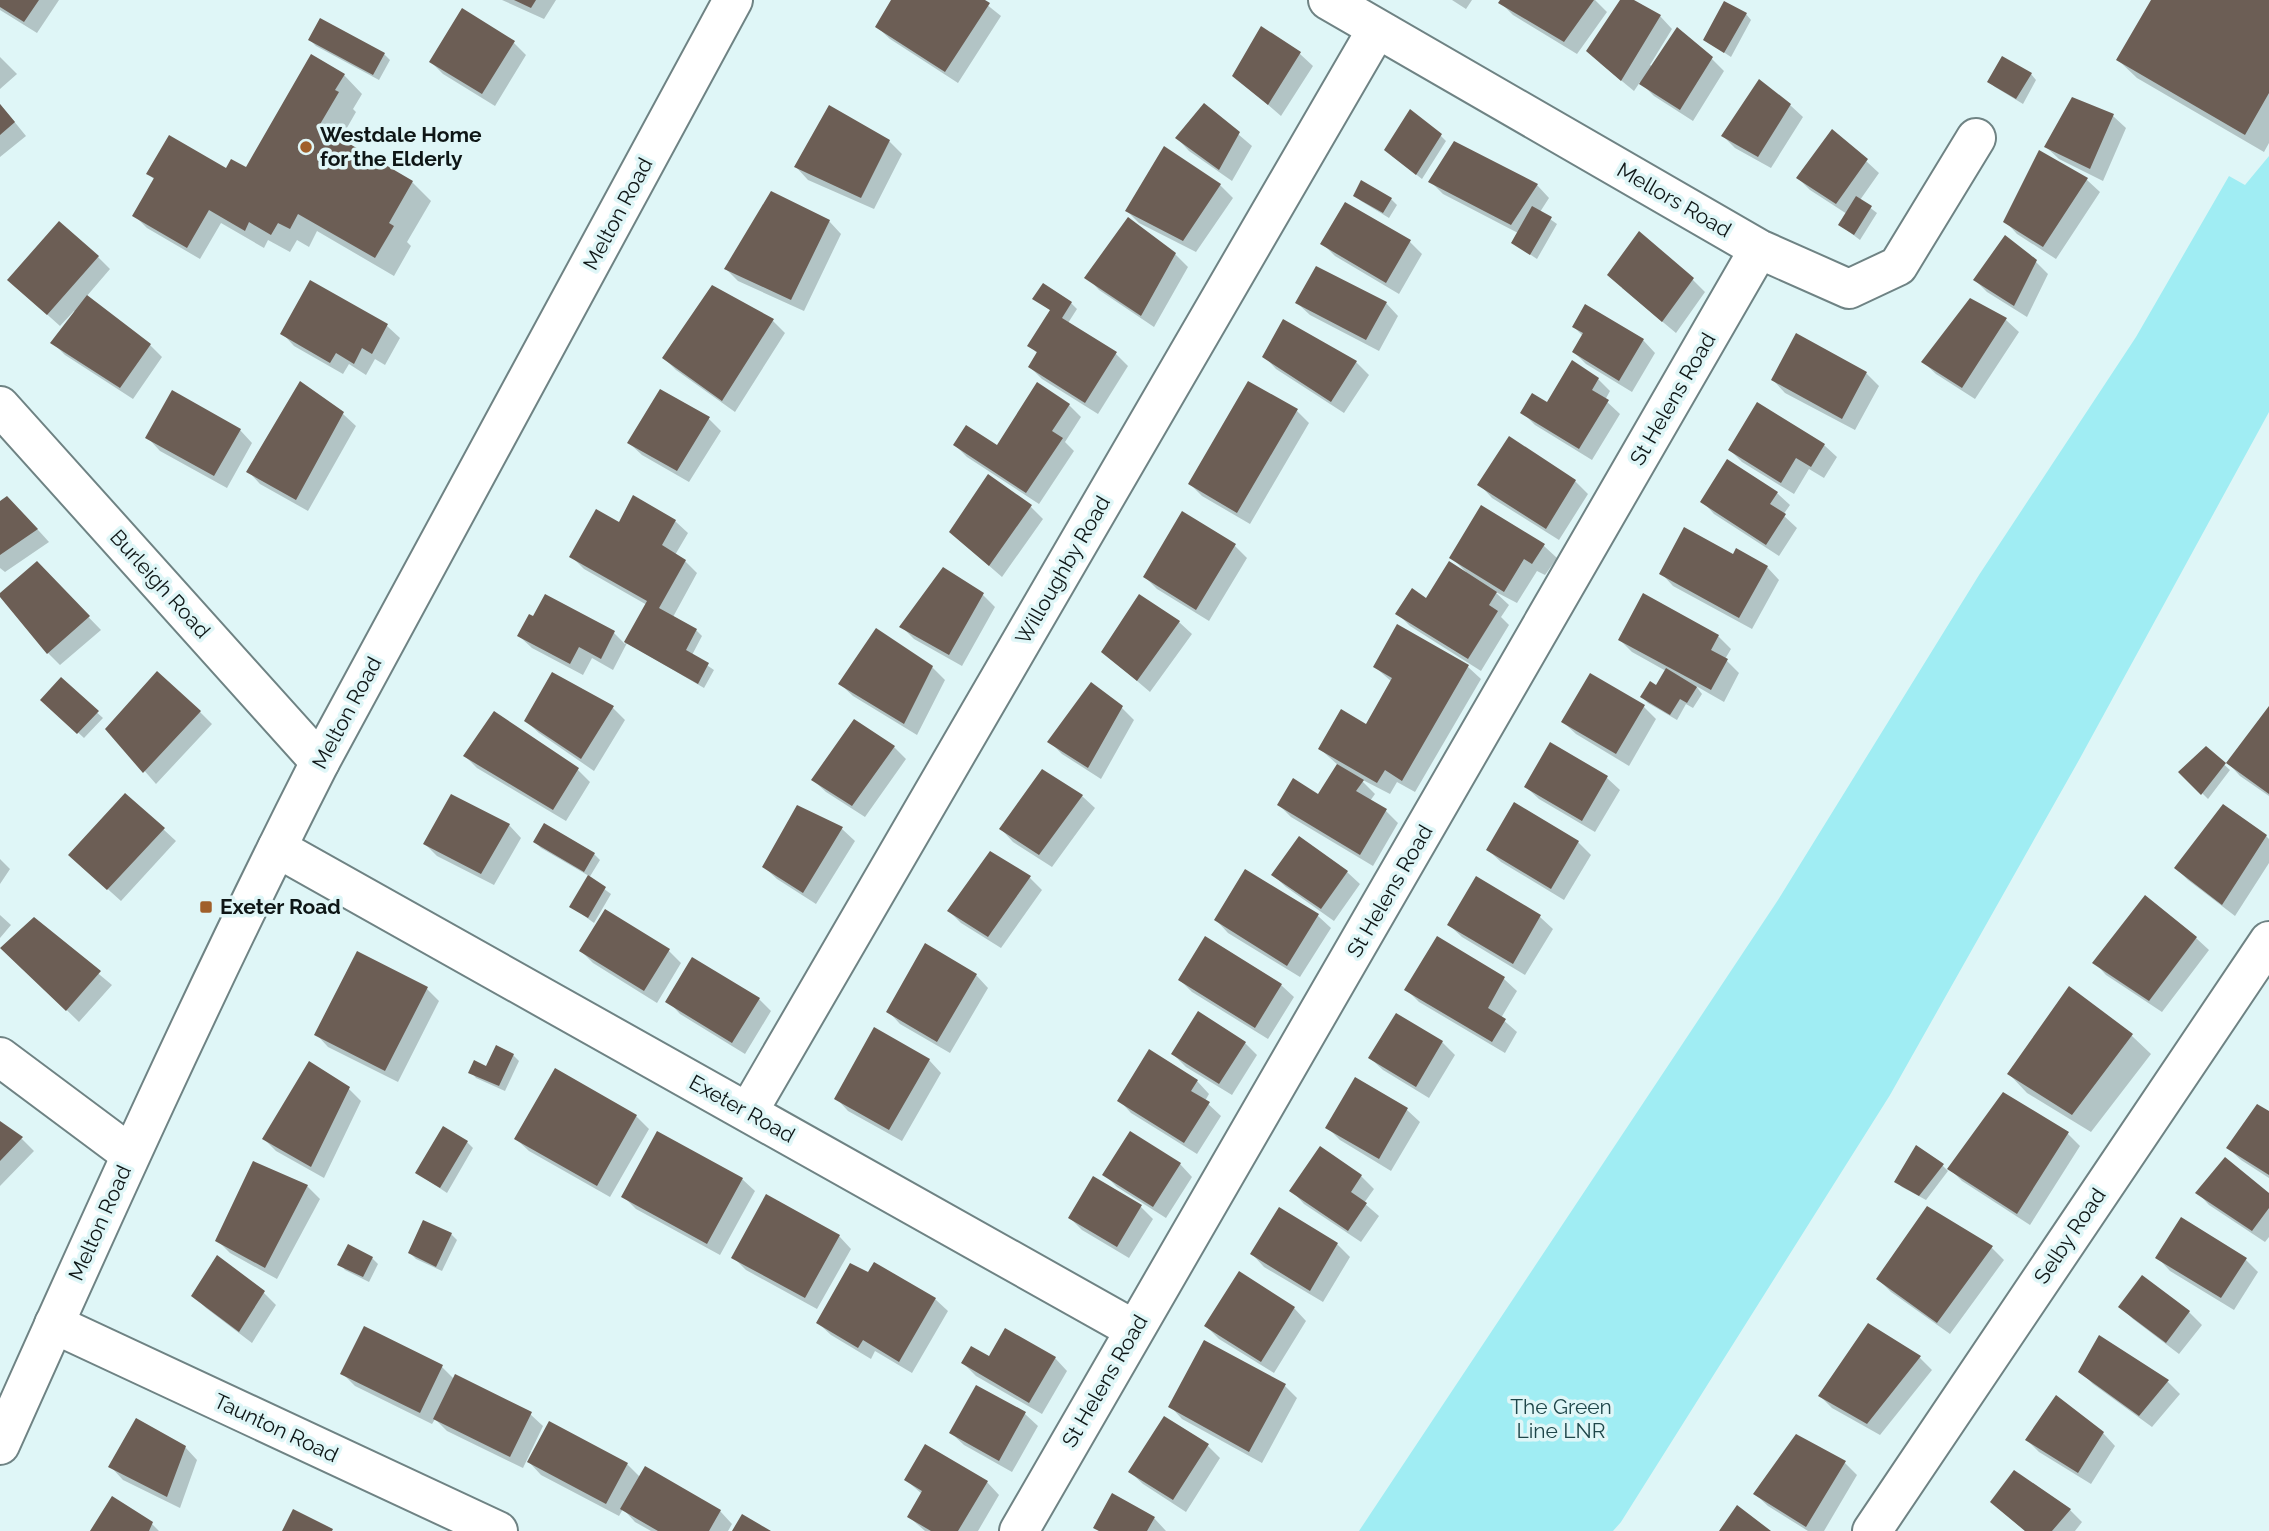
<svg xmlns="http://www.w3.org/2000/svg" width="2269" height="1531" viewBox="0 0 2269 1531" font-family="Raleway,sans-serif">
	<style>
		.green { fill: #a0edf3 }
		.shadow { fill: #0003 }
		.building { fill: #6c5e55 }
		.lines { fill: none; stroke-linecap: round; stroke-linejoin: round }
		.minor-casing { stroke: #6f8384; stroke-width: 42 }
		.major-casing { stroke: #6f8384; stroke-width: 42 }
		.minor { stroke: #fff; stroke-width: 38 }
		.major { stroke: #fff; stroke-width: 38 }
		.poi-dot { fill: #a05f2a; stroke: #dff6f7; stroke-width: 2.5 }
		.labels { text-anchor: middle; stroke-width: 7; stroke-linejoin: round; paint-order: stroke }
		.poi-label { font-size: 21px; font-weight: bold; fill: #0e1616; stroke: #dff6f7; text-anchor: start }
		.street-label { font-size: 21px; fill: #0e1616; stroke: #dff6f7 }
		.park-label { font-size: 21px; fill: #1e4649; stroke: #dff6f7 }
	</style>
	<rect width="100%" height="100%" fill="#dff6f7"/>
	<path class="green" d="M2269,156v256l-190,348 -189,335 -269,427 -8,9h-254l419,-631 201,-325 157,-238 93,-161 16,9z"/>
	<path class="shadow" d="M0,0h59l-22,33 -37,-23z
		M502,0h54l-12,19z
		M894,0h87l20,16 -43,67 -68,-44 -13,-12z
		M1452,0h20l-6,9z
		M1502,0h93l12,12 -30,42 -64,-39 -12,-12z
		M1622,0h9l29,16 12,13 -22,36 3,2 58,-9 13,13 -31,50 -39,-25 -14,-14 -6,9 -34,-28z
		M2153,0h116v143l-5,9 -127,-74 -19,-18z
		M1746,14l5,6 -20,37 -26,-17z
		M1261,29l39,25 13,12 -32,50 -46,-40z
		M310,40l74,14 6,6 -11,20 -63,-34z
		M514,43l12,12 -31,51 -52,-32 -12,-12z
		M0,57l17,17 -17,15z
		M2031,74l5,6 -13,24 -28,-17 -6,-5z
		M344,75l18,19 -9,15 3,3 -16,28 72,42 19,19 -24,41 4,4 -17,30 -77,-45 -8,16 -12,-7 -7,12 -22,-12 -4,8 -43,-25 -21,36 -53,-31 -13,-13 21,-35 -7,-6 99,-4z
		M2073,99l40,17 13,12 -23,53 -44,-22 -13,-12z
		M0,104l26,32 -26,21z
		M1790,105l13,12 -32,51 -36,-20 -12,-12z
		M1205,106l47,40 -20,35 -43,-30 -12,-13z
		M829,107l60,34 13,13 -28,55 -66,-29 -12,-13z
		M1440,135l6,6 -24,38 -30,-23z
		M2039,153l48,27 13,12 -44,67 -39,-25 -12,-13z
		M1866,161l13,12 -19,27 17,13 -17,27 -20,-15 7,-11 -37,-24 -12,-12z
		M1430,181l107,4 12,13 -9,14 17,12 -20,35 -24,-16 5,-10 -75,-39z
		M1220,185l13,13 -37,54 -57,-29 -12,-12z
		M1355,196l36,3 6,6 -8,13 -28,-17z
		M829,221l12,13 -37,77 -66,-30 -12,-12z
		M1410,242l12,12 -23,40 -64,-38 -12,-12z
		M1175,254l13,13 -34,60 -55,-37 -12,-13z
		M98,257l12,12 -24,28 64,48 12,12 -29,42 -68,-44 -12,-12 23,-31 -2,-1 -14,15 -38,-34z
		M2035,261l13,13 -21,43 -40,-25 -12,-12z
		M1692,279l13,13 -29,41 -54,-45z
		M311,282l76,44 13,12 -15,27 -10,-6 -9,16 -17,-11 -6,10 -49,-28 -12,-13z
		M1035,299l36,4 6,6 -9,14 48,31 12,12 -30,48 -56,-35 -12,-12 8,-13 -9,-9 22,-34z
		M1970,300l36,20 13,12 -44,67 -39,-25 -13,-12z
		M1297,303h89l12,13 -19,35 -69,-36z
		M773,321l12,12 -50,79 -59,-42 -12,-12z
		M1284,322l72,40 13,13 -25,38 -68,-44 -12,-13z
		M1574,327l69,13 12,13 -23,39 -46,-28 -12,-12 9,-16z
		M1866,373l13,13 -24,44 -70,-37 -12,-13z
		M1598,379l12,12 -5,9 15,14 -28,46 -57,-35 -13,-13 25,-8z
		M661,392l48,27 12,12 -32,51 -47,-27 -13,-12z
		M1069,405l12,12 -16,25 9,9 -35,53 -72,-47 -12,-12 42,2z
		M1297,411l12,12 -59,101 -48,-28 -12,-12z
		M343,414l13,12 -48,85 -48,-27 -12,-13z
		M240,430l12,13 -25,45 -67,-37 -12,-13z
		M1509,439l66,42 13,13 -29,46 -67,-42 -12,-13z
		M1824,445l13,12 -13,21 -15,-9 -15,25 -52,-32 -12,-12z
		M988,477l43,30 12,12 -41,58 -38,-33z
		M1777,493l13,12 -7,10 14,13 -18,28 -65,-42 -12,-13z
		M0,503l20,7 29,32 -44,30 -5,-4z
		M1482,507l62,39 13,12 -12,17 -8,-4 -20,32 -23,-12 15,14 -8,12 8,8 -28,46 -71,-45 -13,-13 30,-13 39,-28 -14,-14z
		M675,521l13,12 -13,22 10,6 12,12 -24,44 23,13 6,6 -10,19 22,15 -10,18 -77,-45 -14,27 -21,-12 -9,17 -51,-27 -13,-12 95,-3 11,11 22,-39 -63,-36 -12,-12 47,-33z
		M1235,546l12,12 -38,63 -52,-32 -12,-12z
		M1734,556l33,11 12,13 -27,49 -79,-43 -12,-13z
		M36,563l65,67 -41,35 -12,-12z
		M982,594l13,13 -33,59 -48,-27 -12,-12z
		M1644,595l74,41 13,13 -6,10 14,14 -15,29 -28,-16 6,8 -9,14 -7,-4 -9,16 -29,-17 -6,-6 14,-10 10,-16 -34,-19 -12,-12z
		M1140,597l39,25 13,12 -42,58 -47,-40z
		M1398,626l70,41 13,12 -66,113 -18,-10 -7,12 -31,-16 16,16 -5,7 16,10 12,12 -25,43 -82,-49 -12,-12 39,-9 20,-31 -18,-16 46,-23 26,-44 -17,-15z
		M932,667l13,13 -28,55 -64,-39 -13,-12z
		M552,674l61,34 12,12 -31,51 -55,-38 -13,-12z
		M61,680l42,38 -19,20 -41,-38z
		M1121,707l13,13 -33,59 -39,-25 -12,-12z
		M1644,707l12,12 -27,47 -53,-32 -13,-12z
		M2269,709v87l-29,-20 -12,-13z
		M200,712l12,12 -56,60 -48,-55z
		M1551,745l56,33 13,12 -25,42 -56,-33 -13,-12z
		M894,747l12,12 -41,58 -39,-25 -13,-12z
		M2206,748l24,22 -22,29 -27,-27z
		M465,756l113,14 12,12 -24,39 -89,-53z
		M1042,771l40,25 13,12 -43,59 -39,-25 -12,-13z
		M1515,805l63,37 13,13 -27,45 -63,-38 -13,-12z
		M798,807l44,22 13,12 -39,63 -39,-25 -13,-12z
		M509,825l12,13 -27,47 -57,-29 -12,-12z
		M163,829l13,12 -55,60 -38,-34z
		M2266,836l3,3v24l-34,53 -47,-36 -12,-12z
		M535,842l59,12 6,6 -11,18 22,16 -17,29 -22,-16 17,-31 -48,-28z
		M991,853l39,25 12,12 -41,58 -40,-25 -12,-12z
		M0,859l10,10 -10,15z
		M1246,871l72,45 13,12 -31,49 -72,-44 -12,-13z
		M1347,872l13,12 -26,37 -48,-34 -13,-12z
		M1477,879l63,38 13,12 -28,46 -63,-38 -13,-12z
		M0,915l11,10 -11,13z
		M34,920l78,65 -33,37 -76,-74z
		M2196,938l13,12 -47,62 -56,-37 -12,-13z
		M1437,939l67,40 13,12 -16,27 16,14 -12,21 -86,-51 -12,-12z
		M581,951h88l12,12 -24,40 -64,-40z
		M976,975l12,13 -38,65 -50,-29 -12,-13z
		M1180,980l101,5 13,12 -26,42 -76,-47z
		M2069,988l63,48 19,18 -60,78 -64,-39 -18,-19z
		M427,989l12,12 -41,81 -70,-35 -12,-13z
		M759,999l12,12 -26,43 -65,-40 -12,-13z
		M1442,1042l13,13 -26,43 -46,-28 -13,-12z
		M1245,1043l12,12 -25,40 -46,-28 -13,-13z
		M513,1055l6,6 -14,30 -29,-13 -5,-6 16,-4z
		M929,1060l12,13 -39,68 -54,-30 -12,-13z
		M1356,1079l51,31 13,12 -29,49 -51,-31 -12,-12z
		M1197,1081l12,13 -4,7 16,15 -24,38 -66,-41 -12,-13z
		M348,1088l13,13 -37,77 -48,-27 -12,-12z
		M2003,1095l65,39 12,12 -50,79 -68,-44 -12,-12 -2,2z
		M2269,1113v65l-28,-18 -13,-12z
		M636,1116l13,13 -39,68 -81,-46 -13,-12z
		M0,1123l22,16 12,12 -34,35z
		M467,1142l6,6 -26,45 -30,-20z
		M1320,1149l41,27 13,13 -10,14 15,13 -18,26 -57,-38 -12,-13z
		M1180,1164l12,13 -26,41 -49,-31 -13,-13z
		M1942,1165l6,6 -22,29 -24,-13 -6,-5z
		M742,1179l13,12 -35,64 -84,-46 -13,-13z
		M307,1186l13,13 -43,80 -47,-26 -13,-13z
		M2197,1192l72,3v42l-4,5 -56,-37z
		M1141,1207l12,12 -24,39 -47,-28 -12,-12z
		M1279,1209l58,35 13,13 -27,45 -59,-35 -12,-13z
		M451,1234l6,6 -15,31 -26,-12 -6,-6z
		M839,1236l12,13 -34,60 -71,-39 -13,-13z
		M349,1246l23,12 6,6 -9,18 -24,-12 -5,-6z
		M1991,1247l13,13 -54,74 -59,-42 -13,-13z
		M217,1257l47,36 12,12 -24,38 -46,-35 -13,-13z
		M2158,1258l87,1 13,13 -24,38 -64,-39z
		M2143,1277l46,35 13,13 -23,29 -46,-35 -12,-12z
		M935,1299l13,12 -36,62 -37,-22 -4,8 -40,-24 -13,-12z
		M1294,1308l12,13 -32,52 -55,-34 -13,-13z
		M1868,1326l52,32 12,12 -52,65 -48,-27 -12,-12z
		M365,1328l77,39 12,12 76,35 13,12 -20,42 -76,-37 -12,-12 -3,5 -77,-38 -13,-13z
		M1055,1358l12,13 -25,43 -66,-38 -13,-13 27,-4z
		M2081,1372l87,10 12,12 -28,33 -59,-43z
		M1285,1386l12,12 -35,65 -80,-44 -12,-13z
		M977,1387l48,27 13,12 -26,46 -48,-27 -13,-12z
		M550,1423l77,41 13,13 80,34 12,13 -4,7h-77l-16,-9 -12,-13 -4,7 -78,-41 -12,-13z
		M2103,1433l12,13 -24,38 -52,-32 -12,-12z
		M1208,1446l12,12 -34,54 -43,-28 -13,-12z
		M185,1447l12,13 -17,48 -57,-28 -12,-13z
		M1845,1463l12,12 -33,56h-16l-40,-25 -13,-12z
		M906,1480l81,2 12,13 -21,36h-53l-16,-14 13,-23z
		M1992,1502l78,8 12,12 -7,9h-50z
		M1154,1518l12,13h-67l-3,-3z
		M152,1524l7,7h-67z"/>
	<path class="building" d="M0,0h39l-15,22 -24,-15z
		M514,0h22l-5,8z
		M891,0h94l5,3 -45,69 -70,-45z
		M1500,0h94l-30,42 -66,-39z
		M1620,0h14l27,15 -40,66 -35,-30z
		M2151,0h118v93l-24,42 -129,-75z
		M1724,1l23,12 -23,40 -21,-13z
		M462,8l53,33 -33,53 -53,-32z
		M320,18l65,35 -12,22 -65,-35z
		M1261,26l40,26 -33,53 -36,-29z
		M1677,27l36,30 -33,53 -41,-26z
		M311,54l34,20 -10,16 4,2 -20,34 94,55 -24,42 5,3 -19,32 -77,-44 -8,15 -12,-6 -7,12 -22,-13 -4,9 -36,-21 -22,38 -55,-32 22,-38 -8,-4 23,-39 57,33 5,-9 15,8z
		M2002,56l30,17 -16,26 -29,-17z
		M1759,79l32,25 -33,53 -37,-21z
		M2072,97l42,17 -24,55 -46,-22z
		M1204,103l36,29 -21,38 -44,-32z
		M0,104l15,18 -15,13z
		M829,105l61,35 -29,58 -67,-31z
		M1410,109l32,25 -26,41 -32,-25z
		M1832,129l36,30 -32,45 -40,-26z
		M1454,141l84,43 -27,41 -83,-43z
		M1164,146l57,38 -38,57 -58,-30z
		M2039,150l49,28 -45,69 -40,-25z
		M1361,180l31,18 -9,15 -30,-17z
		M771,191l59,29 -39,80 -67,-31z
		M1856,196l16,10 -18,29 -16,-10z
		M1345,202l66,38 -25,43 -66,-39z
		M1532,206l20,11 -22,38 -19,-12z
		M1128,217l48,36 -35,63 -57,-38z
		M59,221l40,35 -52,59 -40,-35z
		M1639,231l55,47 -32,44 -55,-47z
		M2005,235l32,25 -23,46 -41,-26z
		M1316,266l71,36 -21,38 -71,-37z
		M310,280l78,44 -16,30 -10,-6 -8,16 -18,-11 -6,10 -50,-29z
		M1043,283l29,19 -10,16 55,34 -32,51 -57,-36 9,-15 -10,-6 23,-36 -18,-11z
		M712,285l62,34 -52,82 -60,-43z
		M87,295l64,49 -31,44 -70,-45z
		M1970,298l37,20 -45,70 -41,-26z
		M1585,304l59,35 -25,42 -47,-29 11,-19 -11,-6z
		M1283,319l74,42 -26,41 -69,-45z
		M1796,333l71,39 -25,47 -71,-39z
		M1572,360l27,18 -7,12 17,10 -30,49 -59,-36 12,-20 15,9z
		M300,381l44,31 -48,88 -50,-28z
		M1248,381l50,28 -61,104 -49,-29z
		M1037,382l33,22 -18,27 11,7 -37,55 -73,-48 13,-20 31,20z
		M660,389l50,28 -33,54 -50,-28z
		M172,390l69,39 -27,47 -69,-38z
		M1757,402l68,42 -14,23 -15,-9 -15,25 -53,-33z
		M1509,436l67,44 -30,49 -69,-44z
		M1727,459l51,33 -8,12 16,10 -20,31 -66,-43z
		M988,474l44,31 -43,61 -40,-34z
		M633,495l43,25 -14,25 24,15 -27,48 38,21 -11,21 23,13 -11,21 -74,-42 23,-41 -78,-44 27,-48 23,13z
		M7,496l31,33 -38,26v-54z
		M1481,505l64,39 -13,20 -8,-5 -20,33 -55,-34z
		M1182,511l54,33 -40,66 -53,-33z
		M1684,527l49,27 3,-6 32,18 -29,52 -80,-44z
		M37,561l53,55 -43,38 -47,-57v-4z
		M1449,561l48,31 -8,13 9,6 -30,48 -73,-45 17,-26 14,10z
		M943,567l41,26 -35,62 -50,-28z
		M1643,593l76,42 -8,15 17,9 -17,31 -93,-50z
		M545,594l70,37 -14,28 -22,-12 -9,17 -53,-28 12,-22 4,2z
		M1139,594l41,27 -43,60 -36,-29z
		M1397,624l72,41 -67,116 -17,-11 -8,13 -59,-34 23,-40 25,15 26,-46 -19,-11z
		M876,628l57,38 -29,58 -66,-40z
		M1666,668l31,19 -10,16 -7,-4 -10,16 -30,-18 10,-16 6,4z
		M157,671l44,40 -58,62 -38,-44z
		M552,672l62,34 -33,53 -57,-38z
		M1590,673l55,32 -29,49 -55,-32z
		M61,677l38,34 -22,23 -37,-34z
		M1091,682l32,24 -35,62 -41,-26z
		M2269,706v88l-43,-31z
		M494,711l85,57 -26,42 -90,-54z
		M854,719l41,27 -43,60 -41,-26z
		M1550,742l58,34 -26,45 -58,-34z
		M2206,746l20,17 -25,32 -23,-23z
		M1337,764l27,16 -8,11 31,18 -27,46 -83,-50 16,-27 25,16z
		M1042,769l41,26 -44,60 -40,-26z
		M125,793l40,35 -58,62 -39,-35z
		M451,794l59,30 -29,50 -58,-30z
		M1514,802l65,39 -28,48 -65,-39z
		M2223,804l44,31 -45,70 -48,-37z
		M797,805l46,22 -40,66 -41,-26z
		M544,823l51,30 -11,19 -51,-30z
		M1299,836l49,35 -27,38 -50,-34z
		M990,851l41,25 -43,61 -41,-26z
		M1245,869l74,45 -32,52 -73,-46z
		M588,875l18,12 -18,31 -19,-11z
		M1476,876l65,39 -28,49 -66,-39z
		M2145,895l52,42 -48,64 -57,-38z
		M605,909l65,40 -26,42 -65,-40z
		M34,917l67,54 -35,40 -66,-63z
		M1205,936l77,48 -27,44 -77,-48z
		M1437,936l68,41 -17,31 18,11 -14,23 -88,-52z
		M925,943l52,31 -40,68 -51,-30z
		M357,951l71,36 -43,84 -71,-36z
		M692,957l68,41 -28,45 -67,-41z
		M2069,986l64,48 -61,81 -65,-41z
		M1198,1011l48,31 -27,42 -48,-30z
		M1396,1013l47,28 -27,46 -48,-29z
		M874,1027l56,32 -41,71 -55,-31z
		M496,1045l18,9 -15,32 -31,-13 6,-13 12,6z
		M1149,1049l49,31 -7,11 19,11 -26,41 -67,-42z
		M309,1061l41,26 -39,80 -49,-28z
		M555,1068l82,47 -40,71 -83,-47z
		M1355,1077l53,31 -29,51 -54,-31z
		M2003,1092l66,40 -52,82 -70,-45z
		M2257,1104l12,7v64l-43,-27z
		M0,1121l23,16 -23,24z
		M443,1126l25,15 -28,47 -25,-15z
		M657,1131l86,47 -36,66 -86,-47z
		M1130,1131l51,32 -28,44 -51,-32z
		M1916,1145l28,19 -25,32 -25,-14z
		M1320,1146l42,29 -11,17 16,11 -19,28 -59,-40z
		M2225,1157l44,36v15l-17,23 -57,-38z
		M253,1161l55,24 -43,83 -50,-27z
		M1093,1176l49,29 -25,42 -49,-29z
		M766,1194l74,41 -35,63 -74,-40z
		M1927,1206l66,40 -56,77 -61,-44z
		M1279,1207l59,36 -28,48 -60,-37z
		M2181,1217l66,41 -26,40 -66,-40z
		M423,1220l29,13 -16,34 -28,-14z
		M348,1244l25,13 -10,20 -26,-12z
		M217,1255l48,36 -26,41 -48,-36z
		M874,1262l62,36 -37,64 -36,-22 -5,8 -42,-25 34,-60 18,9z
		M1239,1271l56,36 -34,55 -57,-36z
		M2142,1275l48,36 -24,32 -48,-36z
		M1868,1323l53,33 -54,68 -49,-28z
		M364,1326l79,39 -23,48 -80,-39z
		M1005,1328l51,29 -27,46 -68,-40 10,-17 18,10z
		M2099,1335l70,45 -30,36 -61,-44z
		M1204,1340l82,44 -37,68 -81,-45z
		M455,1374l77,38 -22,45 -77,-38z
		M976,1385l50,27 -27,49 -50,-28z
		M2056,1395l48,37 -26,41 -53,-33z
		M1164,1416l45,28 -36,56 -45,-28z
		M136,1418l50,28 -19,51 -59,-30z
		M549,1421l79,42 -22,41 -79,-42z
		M1796,1434l50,27 -40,66 -53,-33z
		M925,1444l63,37 -30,50h-27l-24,-14 15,-26 -18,-11z
		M645,1466l76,44 -12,21h-51l-38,-22z
		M2014,1470l57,39 -19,22h-27l-35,-29z
		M1112,1493l43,24 -8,14h-48l-6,-3z
		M112,1496l41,26 -4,9h-59z
		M1737,1505l34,26h-52z
		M293,1509l40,20 -1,2h-50z
		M742,1514l29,17h-39z"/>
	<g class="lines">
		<defs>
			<path id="minor" d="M1328,0l431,249 90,40 49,-23 78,-128
				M0,406l320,356
				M277,848l858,482
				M0,1057l130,97
				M748,1112l629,-1083
				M54,1324l444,207
				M1019,1531l740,-1282
				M1872,1531l397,-590"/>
			<path id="major" d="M0,1445c103,-230 206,-459 320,-683l413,-762"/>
		</defs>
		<use href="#minor" class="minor-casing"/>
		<use href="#major" class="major-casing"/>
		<use href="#minor" class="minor"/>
		<use href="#major" class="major"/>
	</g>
	<g class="poi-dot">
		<circle cx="306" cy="147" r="7"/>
		<rect x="199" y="900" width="14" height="14" rx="3.5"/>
	</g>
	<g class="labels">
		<g class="poi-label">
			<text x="320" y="142">Westdale Home<tspan x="320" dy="24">for the Elderly</tspan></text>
			<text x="220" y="914">Exeter Road</text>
		</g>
		<g class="street-label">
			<text transform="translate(1674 200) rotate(30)" y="7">Mellors Road</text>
			<text transform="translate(618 214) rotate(-62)" y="7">Melton Road</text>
			<text transform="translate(1673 399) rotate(-60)" y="7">St Helens Road</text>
			<text transform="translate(1063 570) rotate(-60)" y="7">Willoughby Road</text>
			<text transform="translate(160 584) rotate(48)" y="7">Burleigh Road</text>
			<text transform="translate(347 713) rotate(-62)" y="7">Melton Road</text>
			<text transform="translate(1390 891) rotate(-60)" y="7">St Helens Road</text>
			<text transform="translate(742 1109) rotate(29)" y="7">Exeter Road</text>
			<text transform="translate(100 1223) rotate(-66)" y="7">Melton Road</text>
			<text transform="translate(2070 1236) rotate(-56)" y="7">Selby Road</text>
			<text transform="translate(1105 1381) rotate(-60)" y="7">St Helens Road</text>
			<text transform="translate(276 1428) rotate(25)" y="7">Taunton Road</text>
		</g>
		<g class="park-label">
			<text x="1561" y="1414">The Green<tspan x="1561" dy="24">Line LNR</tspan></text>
		</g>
	</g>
</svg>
